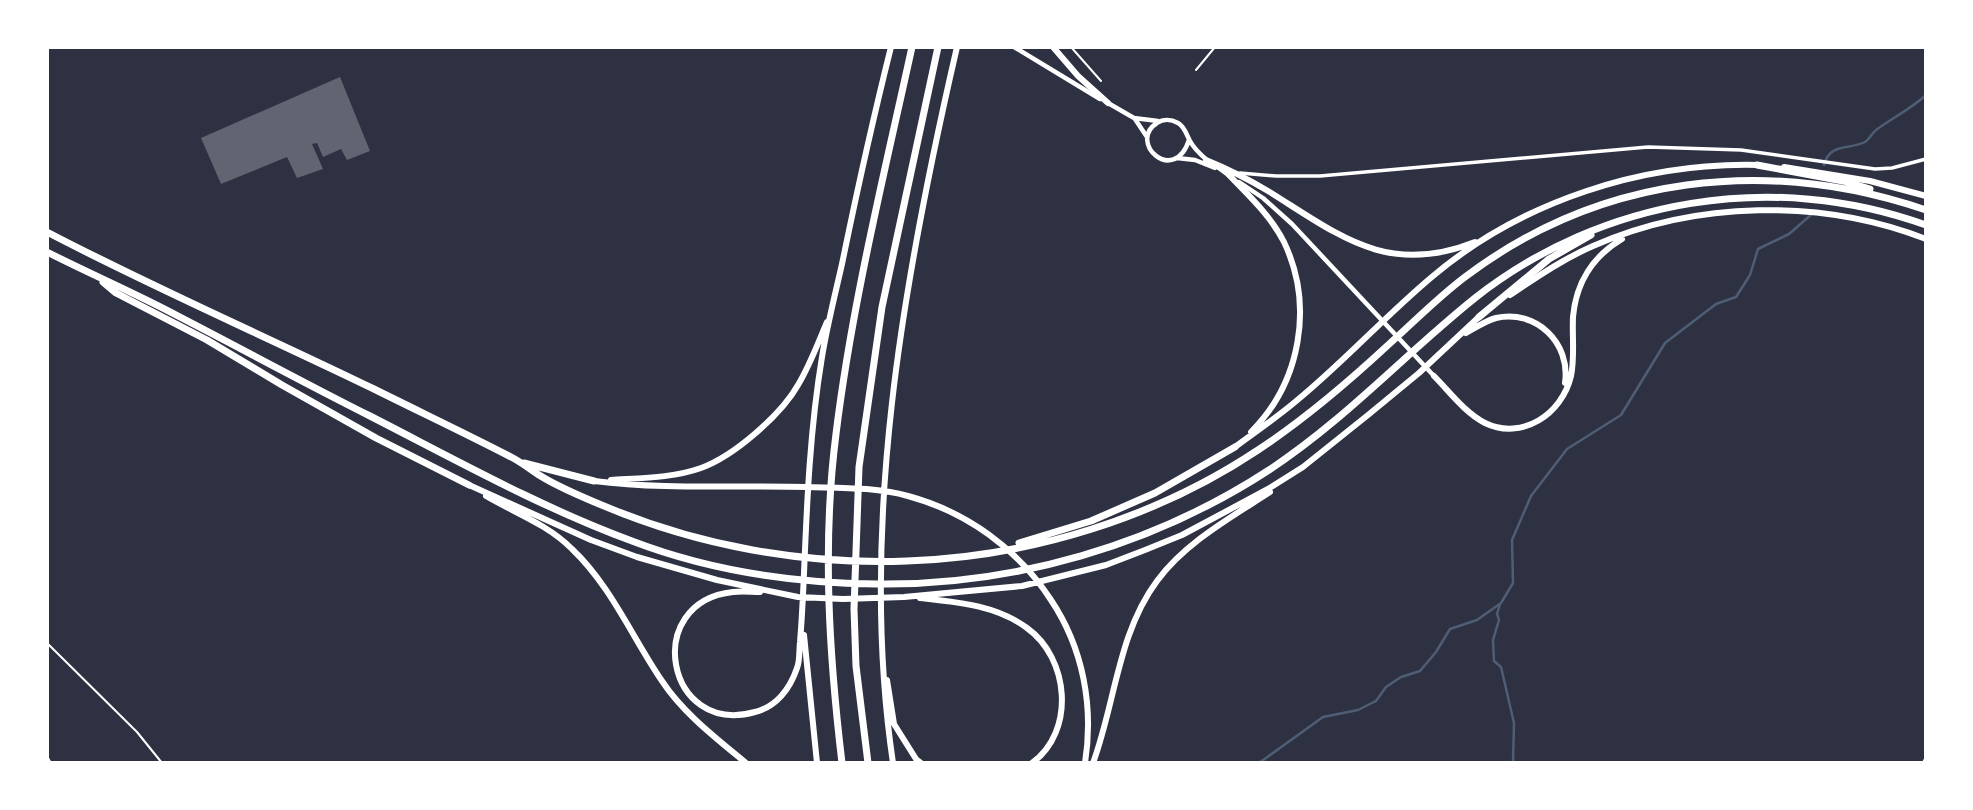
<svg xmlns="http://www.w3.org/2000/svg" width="1973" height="810" viewBox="0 0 1973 810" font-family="'PT Sans',sans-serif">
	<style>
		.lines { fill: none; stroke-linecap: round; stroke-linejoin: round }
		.stream { stroke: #4f5d75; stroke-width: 2.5 }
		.building { fill: #626471 }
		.path { stroke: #fff; stroke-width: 2 }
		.minor { stroke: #fff; stroke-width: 3.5 }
		.tertiary { stroke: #fff; stroke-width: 4.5 }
		.primary { stroke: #fff; stroke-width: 6 }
		.trunk { stroke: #fff; stroke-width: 6 }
		.motorway { stroke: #fff; stroke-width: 7 }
	</style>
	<rect width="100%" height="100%" fill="#2d3142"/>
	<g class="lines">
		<path class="stream" d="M1824,165c6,-23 26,-15 41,-23 4,-2 7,-9 11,-12 16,-12 35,-21 50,-35
			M1500,604l-3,10 2,6 -6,20 1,21 7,6 13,56 -1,40
			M1259,763l64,-46 35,-7 18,-9 10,-14 15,-10 19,-6 16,-19 14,-23 27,-9 24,-17 12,-20 -1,-43 19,-44 36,-47 54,-34 44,-72 51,-39 20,-7 14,-22 8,-26 31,-15 23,-20"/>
	</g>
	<path class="building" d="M340,77l30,74 -23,9 -6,-11 -18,8 -6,-14 -5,1 11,25 -26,9 -10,-21 -66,27 -20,-46z"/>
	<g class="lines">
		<path class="path" d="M1071,47l30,34
			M1196,70l19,-23
			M47,643l90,89 25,31"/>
		<path class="minor" d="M1240,173l36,3h44l328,-29 93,3 134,19 17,-1 34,-9
			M47,758l3,5"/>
		<path class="tertiary" d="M1014,47l86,52
			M1108,103l26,15 24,3
			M1135,119l12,18
			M1189,140c-15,46 -62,2 -32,-17 6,-4 14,-4 21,0 7,4 8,11 12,18 4,8 11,14 18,20
			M1177,158l18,2 20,8
			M1216,166l15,11
			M1239,182l24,16 29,26 142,152"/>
		<path class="primary" d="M1925,763l1,-2"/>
		<path class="trunk" d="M1053,47l25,29 30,27
			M1206,160c22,9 42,19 62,31 71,44 119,86 207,51
			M1784,167l86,14 56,15
			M1229,175c20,21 42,41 55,67 30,63 17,140 -33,190
			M1510,295c27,-18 53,-36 83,-49 102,-45 228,-48 333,-7
			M1466,333c9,-5 19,-12 30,-15 40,-9 75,25 69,65
			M1434,376c15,15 31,37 51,47 37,18 77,-9 86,-47 4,-19 1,-39 2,-59 3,-34 20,-61 49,-78
			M1235,447c20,-15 41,-29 60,-45 48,-39 90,-86 138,-126 89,-75 210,-114 326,-111
			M611,480c30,-2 62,-2 90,-12 33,-12 80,-53 97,-83 12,-20 20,-42 29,-63
			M594,481c71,9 142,4 213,6 33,1 69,0 101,9 59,16 110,53 143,104 32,48 43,106 34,163
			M469,485l122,55 46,17 80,23 81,17 45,2 61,-2 118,-11 84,-21 39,-15 37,-15 86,-46 35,-22 65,-52 51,-42 62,-58
			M486,496c29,17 61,28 86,53 39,37 60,88 90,132 21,32 54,57 84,82
			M760,592c-9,0 -18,-1 -27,0 -92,10 -67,145 22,120 21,-5 35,-23 42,-44 3,-7 2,-18 3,-26 2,-23 3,-46 4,-69 3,-72 6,-144 18,-216 5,-31 13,-62 20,-93 15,-73 31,-145 49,-217
			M920,598c36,4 76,7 107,30 42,30 49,103 5,135
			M804,635l13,128
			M887,680l7,44 22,35 5,4
			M893,763c-35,-235 11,-487 64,-716
			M1093,763c22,-59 25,-130 64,-182 28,-38 73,-63 113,-89"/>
		<path class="motorway" d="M1757,165l86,16 27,8
			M47,232c107,56 218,104 327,157 46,23 93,45 139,69 9,5 17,11 26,17 19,12 43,22 65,31 95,40 200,59 303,55 123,-4 249,-43 351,-111 47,-31 88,-66 129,-104 26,-23 50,-48 78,-69 135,-102 302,-121 461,-67
			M47,252c43,22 88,41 131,64 64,33 128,68 192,100 86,44 172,92 262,125 78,30 162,42 244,43 138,2 278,-39 393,-114 76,-50 136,-116 206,-172 127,-100 299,-128 451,-73
			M103,282l13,11 91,47 75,45 94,53 93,47
			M1479,317l70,-58 42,-24
			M524,463l70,18
			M1019,543l72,-22 64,-28 80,-46
			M842,763c-13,-109 -20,-220 -6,-329 16,-130 48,-259 76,-387
			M868,763l-12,-97 -2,-57 5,-142 23,-160 56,-260"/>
	</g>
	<rect width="1973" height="810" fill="none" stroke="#ffffff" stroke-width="98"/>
</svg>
